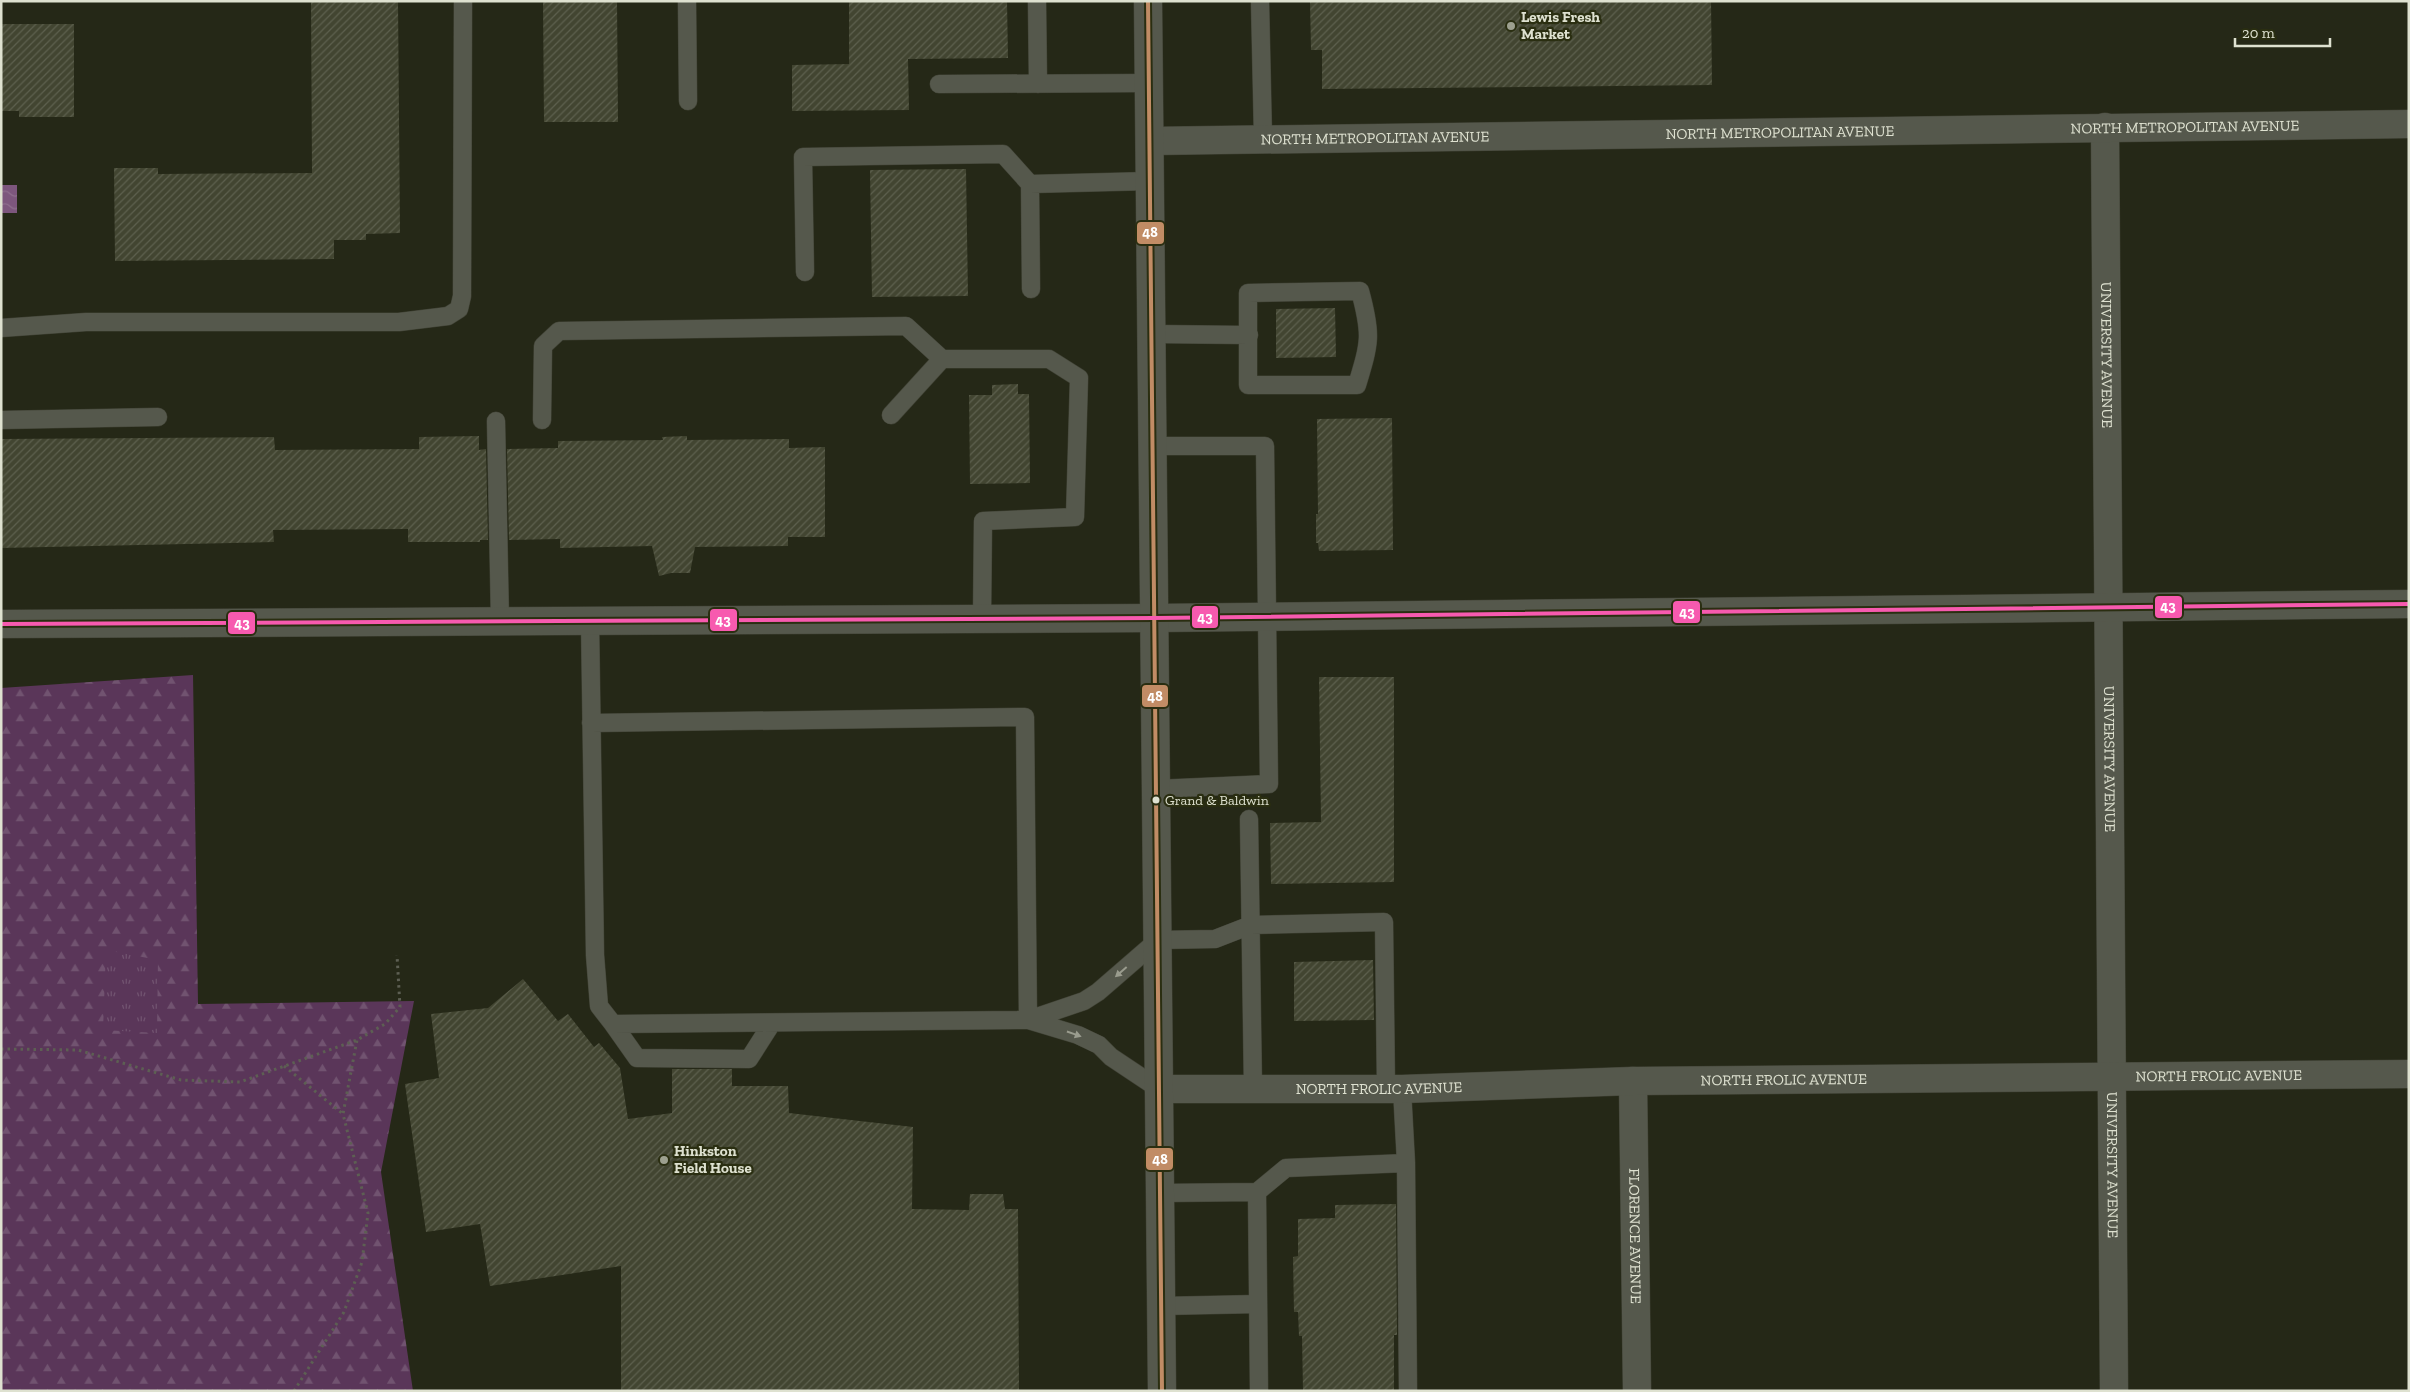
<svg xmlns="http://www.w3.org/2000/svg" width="2410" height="1392" viewBox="0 0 2410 1392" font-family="'Zilla Slab',serif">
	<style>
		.forest { fill: url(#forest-firs) }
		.park { fill: url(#park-tufts) }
		.water { fill: url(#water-waves) }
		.building { fill: url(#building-hatch) }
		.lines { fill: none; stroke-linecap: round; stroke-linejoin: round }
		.lane-casing { stroke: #404235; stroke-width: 19 }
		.street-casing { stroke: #404235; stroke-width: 29 }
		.secondary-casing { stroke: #404235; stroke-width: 29 }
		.path { stroke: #5d5f53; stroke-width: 3; stroke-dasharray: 2.5 4; stroke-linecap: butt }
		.lane { stroke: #55584c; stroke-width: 18 }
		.street { stroke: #55584c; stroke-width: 28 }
		.secondary { stroke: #55584c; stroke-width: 28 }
		.bus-1-casing { stroke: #2a2e11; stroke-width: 8 }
		.bus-2-casing { stroke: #2a2e11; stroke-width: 8 }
		.bus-1 { stroke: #c18c65; stroke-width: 4 }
		.bus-2 { stroke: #f75aaf; stroke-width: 4 }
		.oneway { fill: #9a9c8e }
		.poi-dot { fill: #9da08f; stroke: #2a2e11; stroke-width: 2 }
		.bus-dot { fill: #dee1d0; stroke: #2a2e11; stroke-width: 2 }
		.labels { text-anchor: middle; stroke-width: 4.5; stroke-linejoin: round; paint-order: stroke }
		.bus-label { font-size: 14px; fill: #dee1d0; stroke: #2a2e11; text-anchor: start }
		.poi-label { font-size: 15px; font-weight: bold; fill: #dee1d0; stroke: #2a2e11; text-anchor: start }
		.street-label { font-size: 15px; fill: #dee1d0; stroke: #2a2e11 }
		.line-badge { stroke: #2a2e11; stroke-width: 2 }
		.badge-label { font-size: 14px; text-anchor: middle; font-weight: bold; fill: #fff }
	</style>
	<defs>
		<pattern id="forest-firs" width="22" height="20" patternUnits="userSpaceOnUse" patternTransform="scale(1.25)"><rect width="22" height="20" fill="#5a3659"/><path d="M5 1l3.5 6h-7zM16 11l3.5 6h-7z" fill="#715370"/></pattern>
		<pattern id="park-tufts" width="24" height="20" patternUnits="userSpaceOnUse" patternTransform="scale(1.25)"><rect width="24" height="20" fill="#5a3659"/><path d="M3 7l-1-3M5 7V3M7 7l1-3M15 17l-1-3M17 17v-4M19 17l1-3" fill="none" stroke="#715370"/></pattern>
		<pattern id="water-waves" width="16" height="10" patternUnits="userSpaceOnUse" patternTransform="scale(1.25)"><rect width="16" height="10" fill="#7d567d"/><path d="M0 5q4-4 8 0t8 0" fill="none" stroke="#8f6e8e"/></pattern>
		<pattern id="building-hatch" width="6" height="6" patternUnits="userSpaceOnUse" patternTransform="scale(1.25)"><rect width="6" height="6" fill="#424531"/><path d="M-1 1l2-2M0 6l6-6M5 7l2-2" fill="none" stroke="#5d604e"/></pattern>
	</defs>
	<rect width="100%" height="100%" fill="#252817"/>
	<path class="forest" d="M193,675l5,329 216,-3 -33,171 32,219h-412v-703z"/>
	<path class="park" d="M106,950l52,10 -1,73 -54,-3z"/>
	<path class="water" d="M1,185h16v28h-16z"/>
	<path class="building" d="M311,1h87l2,232 -34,1v6h-32v19l-219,2 -1,-93h44v6l154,-1z
		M543,1h74l1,121h-74z
		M849,1h158l1,57 -100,1 1,51 -117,1v-46l57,-1z
		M1310,1h401l1,84 -390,4v-39h-11z
		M1,24h73v93h-55v-6h-18z
		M966,169l2,127 -96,1 -2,-127z
		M1335,308l1,49 -60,1v-49z
		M1018,384v10h11l1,89 -60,1 -1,-89h23v-10z
		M1392,418l1,132 -74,1 -1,-8h-2v-29h2l-1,-95z
		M479,436v14l7,-1 2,91h-8v2h-72v-13l-135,1 1,12 -273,6v-109l273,-2 1,13 144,-1v-12z
		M687,436v4l102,-1v9l36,-1v90h-37v9l-93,1 -5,26h-19l-12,3 -7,-30 -92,2v-9l-51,1 -2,-91 51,-1v-7l105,-1 -1,-3z
		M1319,677h75v205l-123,2 -1,-61 51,-1z
		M1373,960l1,60 -80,1v-59z
		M523,979l35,42 10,-7 26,33 5,-4 21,25 8,51 44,-6v-44h60v17h56l1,27 124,14 -1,82 57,1 1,-16h33l2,15h13l1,182h-398v-125l-131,20 -10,-62 -54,8 -21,-148 34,-6 -8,-64 57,-6z
		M1396,1204l1,131h-3v56h-91l-1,-55h-3l-1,-24h-4l-1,-55 5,-1v-37l37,-1v-13z"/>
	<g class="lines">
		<defs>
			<path id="lane" d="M687,1l1,100
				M1037,1l1,83
				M1260,1l3,137
				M939,84l210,-1
				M1030,184l1,105
				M805,272l-2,-115 200,-3 27,30 120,-3
				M1360,291c12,44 10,51 -3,94h-109v-92z
				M1,328l85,-6h313l49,-6 11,-7 3,-13 1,-295
				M1152,334l97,1
				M891,415l51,-56
				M1,420l157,-3
				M542,420l1,-74 16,-15 347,-5 36,33h107l30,19 -4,139 -92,4 -1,98
				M496,421l4,200
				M1153,446h112l4,338 -113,5
				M590,621l5,334 4,51 14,18 415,-4 50,15 21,10 12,12 48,32
				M591,723l434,-6 3,303
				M1249,819l4,270
				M1028,1020l56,-19 14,-9 60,-52 57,-1 36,-14 133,-3 2,166
				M613,1024l24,34 112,1 23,-36
				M1402,1089l4,74 2,228
				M1257,1192l29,-24 120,-5
				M1160,1193l97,-1 2,199
				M1161,1306l97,-2"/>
			<g id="street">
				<path id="s1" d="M2105,127l9,1264"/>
				<path id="s2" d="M1150,141l1259,-17"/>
				<path d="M1,624l1153,-6 1255,-14"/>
				<path id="s3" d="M1633,1081l4,310"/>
				<path id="s4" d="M1159,1089h243l231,-8 776,-7"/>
			</g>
			<path id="secondary" d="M1148,1l14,1390"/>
		</defs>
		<use href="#lane" class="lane-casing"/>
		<use href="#street" class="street-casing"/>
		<use href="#secondary" class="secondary-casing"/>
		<path class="path" d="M1,1049l77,1 103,30 59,2 117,-42 28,-16 15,-17 -3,-52
			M284,1066l59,48
			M294,1391l50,-79 18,-50 6,-49 -25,-99 14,-74"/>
		<use href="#lane" class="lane"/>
		<use href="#street" class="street"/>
		<use href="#secondary" class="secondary"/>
		<defs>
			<path id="bus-1" d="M1148,1l14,1390"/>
			<path id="bus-2" d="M1,624l1153,-6 1255,-14"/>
		</defs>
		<use href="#bus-1" class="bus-1-casing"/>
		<use href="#bus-2" class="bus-2-casing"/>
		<use href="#bus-1" class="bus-1"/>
		<use href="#bus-2" class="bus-2"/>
	</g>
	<defs><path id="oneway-solid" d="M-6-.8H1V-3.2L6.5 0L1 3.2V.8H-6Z" transform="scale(1.25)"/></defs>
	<g class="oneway">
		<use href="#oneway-solid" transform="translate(1121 972) rotate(139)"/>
		<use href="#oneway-solid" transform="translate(1074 1034) rotate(19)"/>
	</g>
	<g class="poi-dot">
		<circle cx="1511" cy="26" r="5"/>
		<circle cx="664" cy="1160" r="5"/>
	</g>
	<circle class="bus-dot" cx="1156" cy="800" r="4.5"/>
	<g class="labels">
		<g class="bus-label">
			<text x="1165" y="805">Grand &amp; Baldwin</text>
		</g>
		<g class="poi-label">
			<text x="1521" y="22">Lewis Fresh<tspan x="1521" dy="17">Market</tspan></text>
			<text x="674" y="1156">Hinkston<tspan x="674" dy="17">Field House</tspan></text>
		</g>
		<g class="street-label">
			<text dy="5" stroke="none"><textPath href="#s2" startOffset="1035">NORTH METROPOLITAN AVENUE</textPath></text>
			<text dy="5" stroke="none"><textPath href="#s2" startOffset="630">NORTH METROPOLITAN AVENUE</textPath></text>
			<text dy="5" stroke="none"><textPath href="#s2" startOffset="225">NORTH METROPOLITAN AVENUE</textPath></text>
			<text dy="5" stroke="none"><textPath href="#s1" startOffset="228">UNIVERSITY AVENUE</textPath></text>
			<text dy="5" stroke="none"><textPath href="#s1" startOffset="632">UNIVERSITY AVENUE</textPath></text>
			<text dy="5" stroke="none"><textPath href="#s4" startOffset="1060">NORTH FROLIC AVENUE</textPath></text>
			<text dy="5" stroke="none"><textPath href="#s4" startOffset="625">NORTH FROLIC AVENUE</textPath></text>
			<text dy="5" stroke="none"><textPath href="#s4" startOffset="220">NORTH FROLIC AVENUE</textPath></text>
			<text dy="5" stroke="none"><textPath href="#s1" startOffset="1038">UNIVERSITY AVENUE</textPath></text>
			<text dy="5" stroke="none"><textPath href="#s3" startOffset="155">FLORENCE AVENUE</textPath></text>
		</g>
	</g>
	<g class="line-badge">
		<rect x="1136" y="221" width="29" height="24" rx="5" fill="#c18c65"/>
		<rect x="2154" y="595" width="29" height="24" rx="5" fill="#f75aaf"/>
		<rect x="1672" y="600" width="29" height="24" rx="5" fill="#f75aaf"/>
		<rect x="1191" y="605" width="28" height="24" rx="5" fill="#f75aaf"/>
		<rect x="709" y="608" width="29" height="24" rx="5" fill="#f75aaf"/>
		<rect x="227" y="611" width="29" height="24" rx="5" fill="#f75aaf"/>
		<rect x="1141" y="684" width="28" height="24" rx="5" fill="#c18c65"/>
		<rect x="1145" y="1147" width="29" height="24" rx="5" fill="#c18c65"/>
	</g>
	<g class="badge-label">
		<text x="1150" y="237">48</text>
		<text x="2168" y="611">43</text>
		<text x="1687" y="617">43</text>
		<text x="1205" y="622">43</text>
		<text x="723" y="625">43</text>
		<text x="242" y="628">43</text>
		<text x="1155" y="701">48</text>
		<text x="1160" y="1164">48</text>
	</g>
	<rect width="2410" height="1392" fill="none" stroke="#dee1d0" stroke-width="5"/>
	<path d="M2235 38v8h95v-8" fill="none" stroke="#dee1d0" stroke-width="2.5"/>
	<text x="2242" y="38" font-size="15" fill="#dee1d0" stroke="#2a2e11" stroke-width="4" paint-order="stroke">20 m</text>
</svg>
